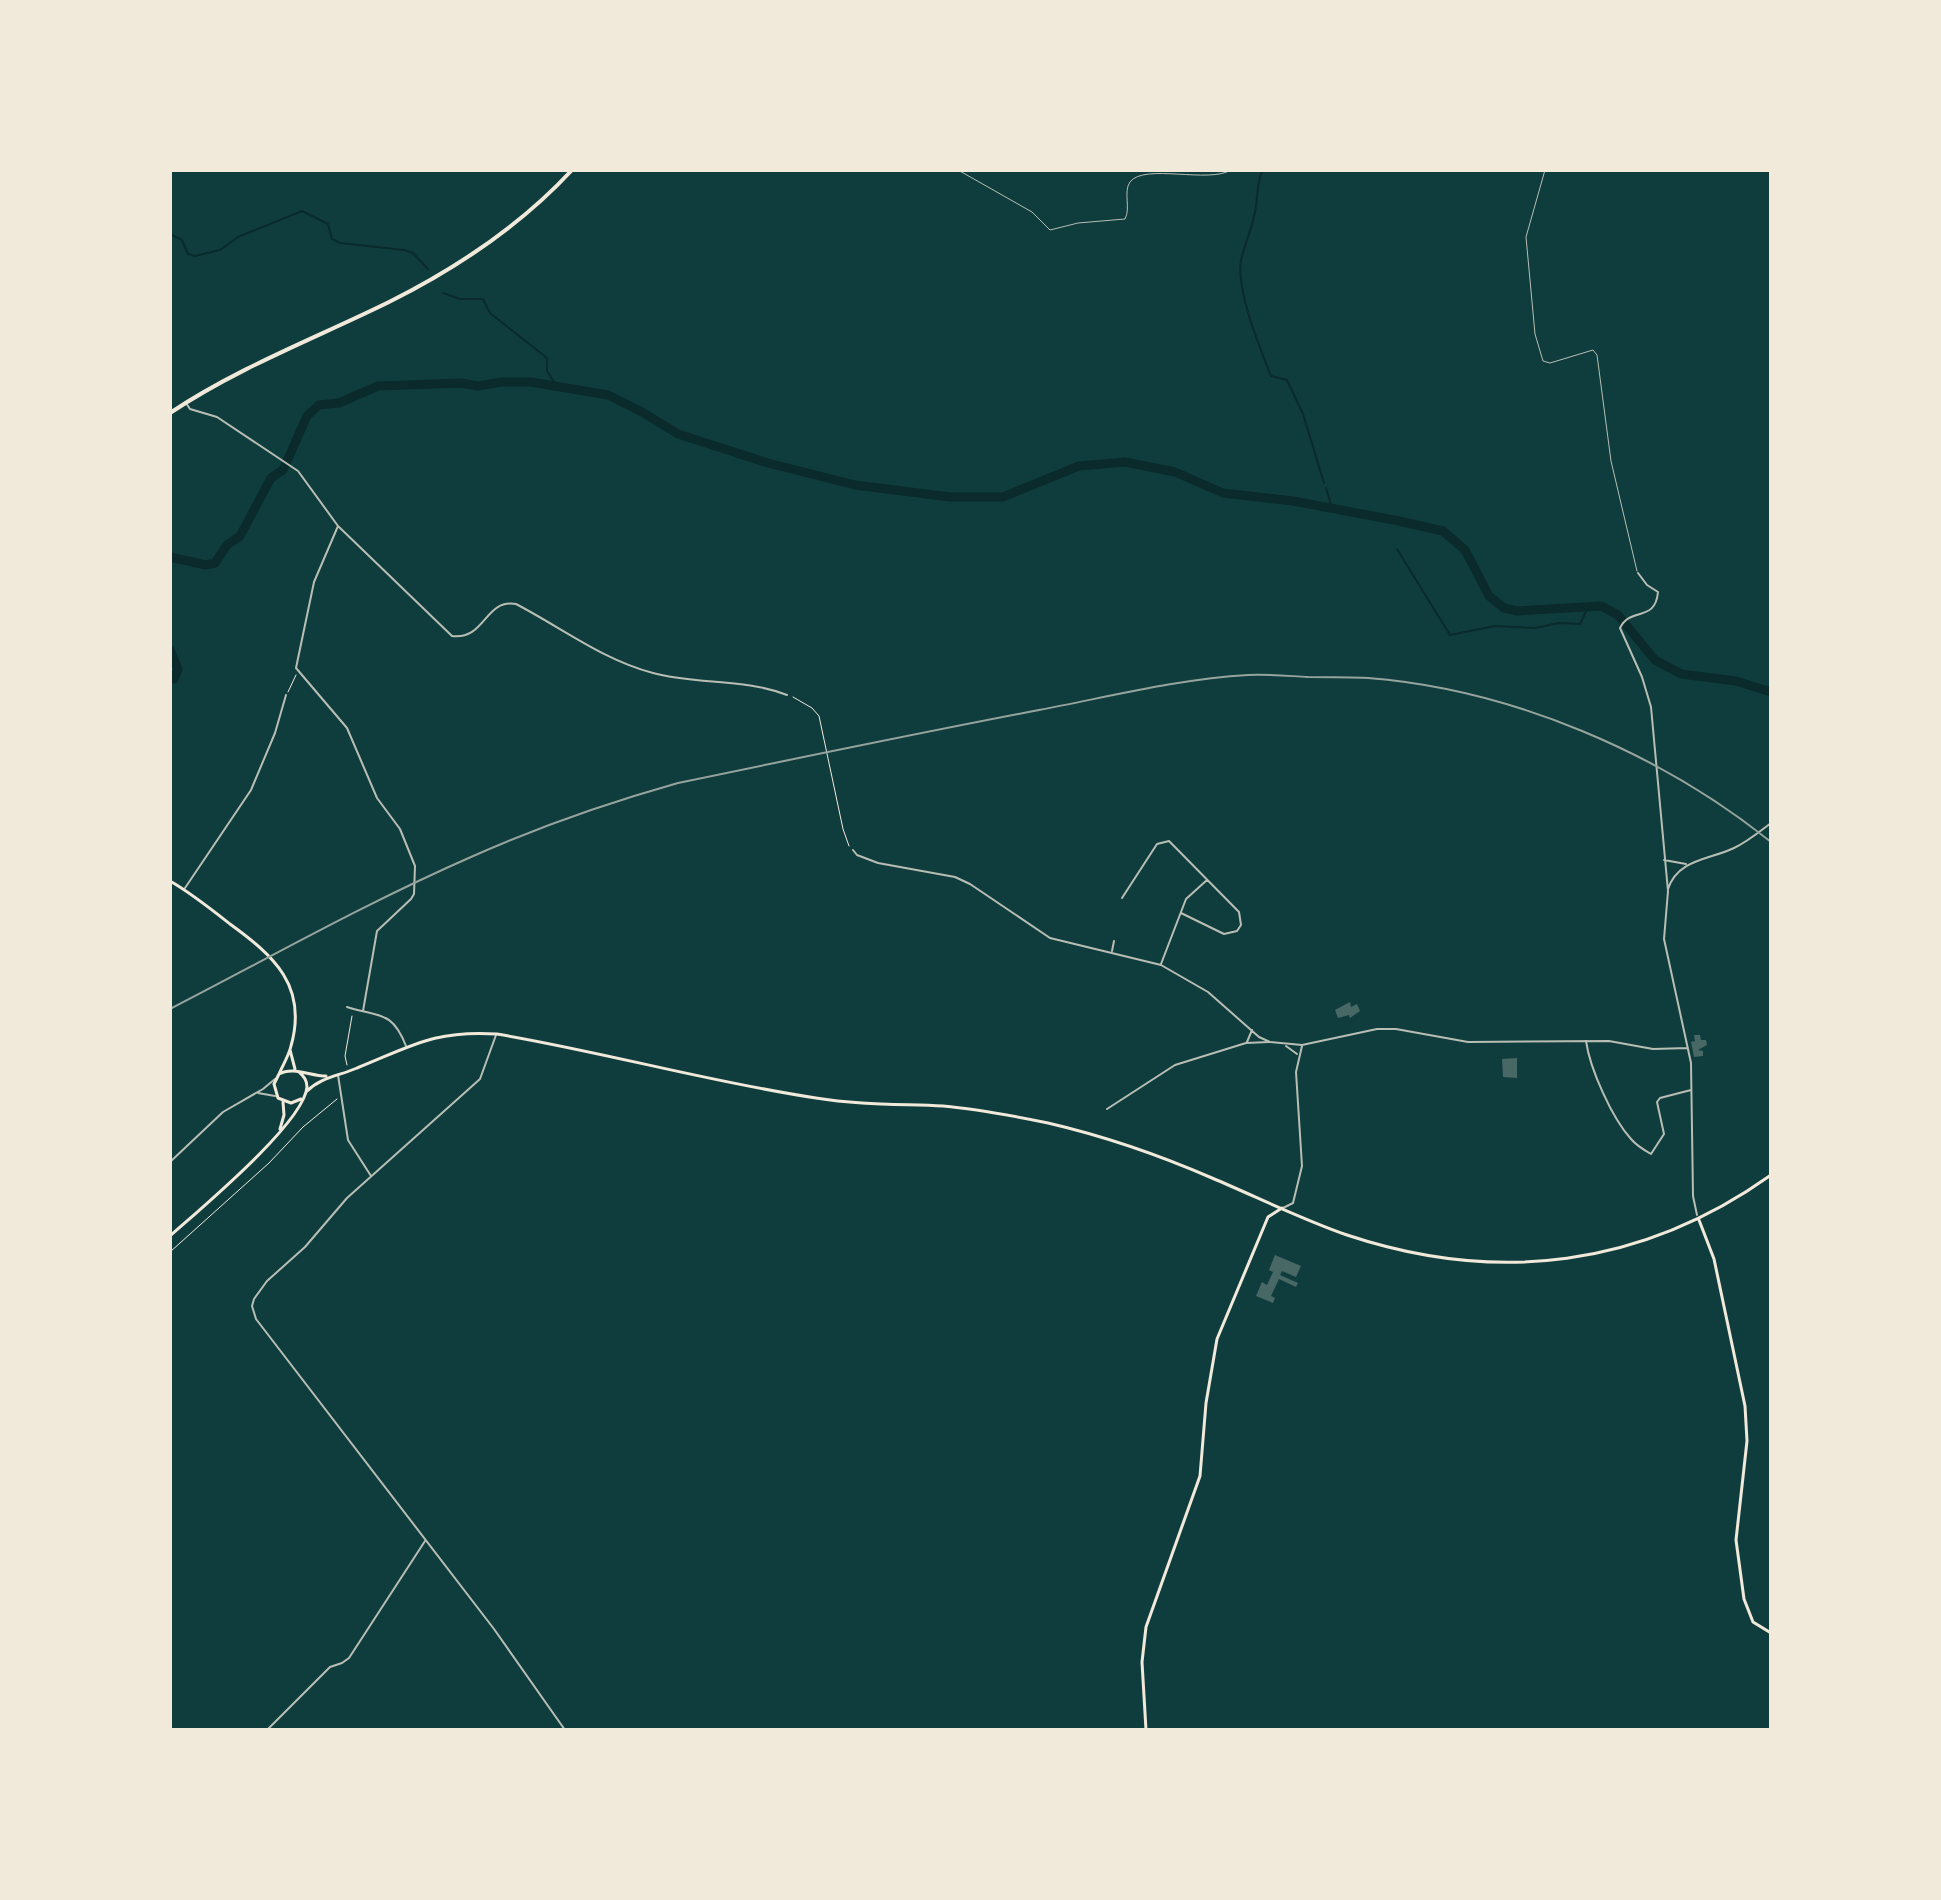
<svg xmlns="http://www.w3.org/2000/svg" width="1941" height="1900" viewBox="0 0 1941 1900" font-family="'Noto Sans',sans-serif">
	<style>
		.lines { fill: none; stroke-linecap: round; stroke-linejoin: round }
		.stream { stroke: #0a2a2b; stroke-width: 2 }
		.river { stroke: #0a2a2b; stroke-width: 9 }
		.building { fill: #486865 }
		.path { stroke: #f1e9da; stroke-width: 1 }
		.service { stroke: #b8beb3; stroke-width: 1 }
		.minor { stroke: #b8beb3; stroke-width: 2 }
		.secondary { stroke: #f1e9da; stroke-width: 3 }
		.primary { stroke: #f1e9da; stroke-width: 4 }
		.rail { stroke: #97a49c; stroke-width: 2 }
	</style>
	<rect width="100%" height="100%" fill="#0f3d3e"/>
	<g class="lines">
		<path class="stream" d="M1263,170c-7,12 -5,29 -8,42 -3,17 -11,33 -14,49 -5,29 19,87 30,115l16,4 16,34 21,69
			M170,234l12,6 6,14 7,2 25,-6 18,-13 64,-26 26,13 4,15 8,4 64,7 9,3 15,16
			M443,293l17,6h23l7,14 57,45v13l9,14
			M1326,488l6,20
			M1397,549l53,86 45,-9 40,2 24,-5 21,1 9,-19"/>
		<path class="river" d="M170,557l36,8 9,-2 12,-18 13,-9 31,-58 12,-8 24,-54 12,-11 20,-2 39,-17 83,-3 17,3 24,-4h29l77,13 34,17 36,22 90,29 87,22 95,12h53l76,-31 46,-4 50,10 48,21 70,8 106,20 44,10 22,19 24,46 15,12 13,3 84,-5 17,9 37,45 26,14 55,7 35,11
			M170,650l8,19 -4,10h-4"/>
	</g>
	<path class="building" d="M1350,1002l1,5 6,-3 3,7 -10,7 -1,-3 -11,3 -3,-8z
		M1694,1035h6l1,5h5l1,5 -9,5 5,1v5l-9,1 -3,-15 4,-1z
		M1517,1058v20l-14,-1 -1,-18z
		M1275,1255l26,11 -5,11 -14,-6 -2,4 18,8 -2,4 -17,-8 -8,17 4,2 -2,5 -17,-7 6,-14 5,3 6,-13 -4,-2z"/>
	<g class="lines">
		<path class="path" d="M288,692l8,-17
			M793,697l19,11 7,8 24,113 6,17
			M347,1065l-2,-9 7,-40
			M170,1252l99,-89 34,-36 34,-28"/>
		<path class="service" d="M958,170l74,42 18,18 28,-7 47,-4c6,-11 -2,-27 5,-37 14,-19 79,2 101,-12
			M1545,170l-19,67 9,97 8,27 7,2 43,-13 4,5 14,106 26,110"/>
		<path class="minor" d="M186,403l4,6 27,8 81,54 40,55 114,110c34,4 32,-37 64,-32 46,24 87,56 137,69 44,12 91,5 134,22
			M338,526l-24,56 -18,86 51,60 30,70 23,31 15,37 -1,28 -3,5 -34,32 -14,80
			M1638,573l9,12 11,7c-3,31 -27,14 -38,36l22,49 9,30 17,184 -4,48 27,124 2,133 4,19
			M853,850l4,5 21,8 77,14 15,7 80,54 111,27 47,27 51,45 11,5 32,3 75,-16h19l72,13 141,-1 44,8 35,-1
			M1664,860l22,4
			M185,888l66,-98 24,-57 11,-38
			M1668,889c10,-30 41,-29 66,-41 13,-6 25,-16 37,-25
			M1122,898l35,-54 12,-3 70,71 2,13 -4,6 -13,3 -43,-21
			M1112,951l2,-10
			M1161,964l25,-65 21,-19
			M347,1007c32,10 45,3 59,39
			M496,1035l-16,44 -133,119 -42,49 -38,34 -13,18 -2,7 4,13 238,310 71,101
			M1586,1041c4,28 26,77 45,98 5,6 13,11 20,15l13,-20 -7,-32 3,-4 31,-8
			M1247,1042l5,-12
			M1286,1046l11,8
			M338,1075l10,65 23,36
			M258,1093l17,3
			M1107,1109l68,-44 71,-22 23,-1
			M170,1162l53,-50 40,-23 12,-10
			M1283,1208l10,-5 9,-37 -6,-94 6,-26
			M267,1730l63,-63 12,-4 7,-5 76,-117"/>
		<path class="secondary" d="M170,881c21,12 41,28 60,43 44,32 78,62 61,122 -2,9 -8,19 -12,28
			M290,1050l5,19
			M306,1092c15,-15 33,-16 51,-24 55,-22 77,-38 140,-34 107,18 212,48 319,64 42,7 85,6 127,8 35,3 71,10 105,17 56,13 111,32 164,55 45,19 89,41 135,57 150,50 295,32 424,-60
			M301,1099l-10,4 -13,-5 -4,-14 5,-10c14,-8 31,2 47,2
			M280,1129l4,-14 -1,-13
			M1699,1220l15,39 31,147 2,35 -11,99 8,59 9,23 18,11
			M170,1236c29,-26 134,-113 137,-149 0,-7 -3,-11 -8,-15
			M1146,1730l-4,-68 4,-35 54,-151 6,-73 11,-64 51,-122 14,-9"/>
		<path class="primary" d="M170,413c69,-46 146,-75 219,-111 66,-33 133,-78 183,-132"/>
		<path class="rail" d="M170,1009c99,-51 198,-107 301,-152 67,-30 136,-54 207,-74 120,-25 241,-50 361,-73 69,-13 139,-31 209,-35 20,-1 40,1 60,2 20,0 40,0 60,1 143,11 292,75 403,164"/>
	</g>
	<rect width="1941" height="1900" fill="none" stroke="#f1e9da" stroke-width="344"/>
</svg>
